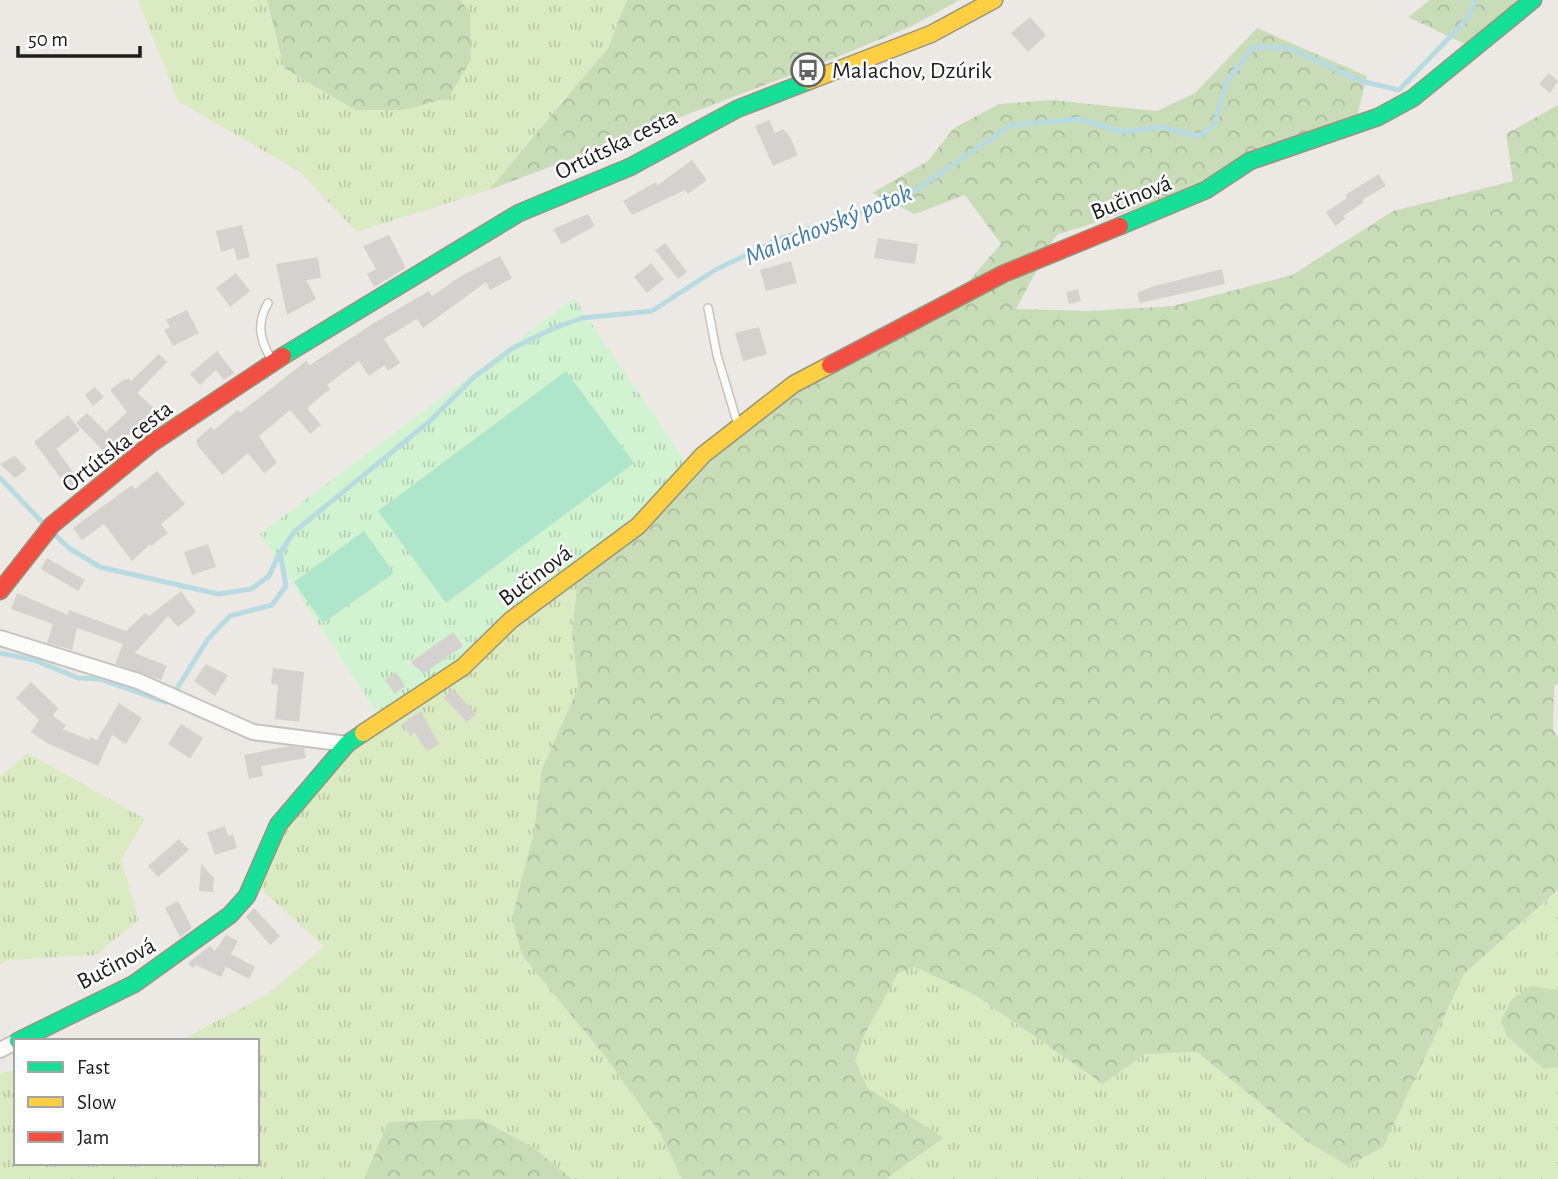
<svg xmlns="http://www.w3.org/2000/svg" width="1558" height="1179" viewBox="0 0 1558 1179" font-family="'Alegreya Sans',sans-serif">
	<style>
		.grass { fill: url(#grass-tufts) }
		.forest { fill: url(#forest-crowns) }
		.park { fill: url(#park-tufts) }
		.pitch { fill: #aee6cb }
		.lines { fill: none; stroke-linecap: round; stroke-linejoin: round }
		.stream { stroke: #b7dbe1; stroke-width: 5 }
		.building { fill: #d4d1ce }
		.lane-casing { stroke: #c4c3c1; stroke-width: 10 }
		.street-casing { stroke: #c4c3c1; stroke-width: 18 }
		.fast-casing { stroke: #96957c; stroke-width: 19 }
		.slow-casing { stroke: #96957c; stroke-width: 19 }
		.jam-casing { stroke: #96957c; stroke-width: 19 }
		.lane { stroke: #fcfcfb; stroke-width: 7 }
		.street { stroke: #fcfcfb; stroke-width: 14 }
		.fast { stroke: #16e098; stroke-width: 16 }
		.slow { stroke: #ffcf43; stroke-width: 16 }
		.jam { stroke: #f24e42; stroke-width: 16 }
		.labels { text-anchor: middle; stroke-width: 5; stroke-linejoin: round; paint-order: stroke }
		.poi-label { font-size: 24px; fill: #1d1d1d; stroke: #fff; text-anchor: start }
		.street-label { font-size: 24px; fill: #1d1d1d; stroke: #fff }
		.water-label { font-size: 26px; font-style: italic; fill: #417baa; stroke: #fff }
	</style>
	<defs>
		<pattern id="grass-tufts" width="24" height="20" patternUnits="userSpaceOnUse" patternTransform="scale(1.75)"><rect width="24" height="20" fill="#daebc2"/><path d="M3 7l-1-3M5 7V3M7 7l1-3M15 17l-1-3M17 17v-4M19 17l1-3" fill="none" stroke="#bbc9a6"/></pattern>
		<pattern id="forest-crowns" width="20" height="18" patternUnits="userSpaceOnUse" patternTransform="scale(1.75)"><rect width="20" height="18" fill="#c8dcb8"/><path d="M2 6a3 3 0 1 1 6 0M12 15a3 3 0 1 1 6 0" fill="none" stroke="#abbc9e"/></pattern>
		<pattern id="park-tufts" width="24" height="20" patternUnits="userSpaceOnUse" patternTransform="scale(1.75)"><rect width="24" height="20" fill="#d2f3d0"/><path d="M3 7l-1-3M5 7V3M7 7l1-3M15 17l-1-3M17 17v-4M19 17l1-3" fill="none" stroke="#b4d0b2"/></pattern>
	</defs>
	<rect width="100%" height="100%" fill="#ece9e5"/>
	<path class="grass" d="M138,0h129l17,68 71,42h48l67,-98 -10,-12h167l-19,48 -119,142 -132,42 -57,-60 -122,-71z
		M578,578l-6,55 6,55 -36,81 -8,63 70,223 56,78 22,46h-110l-41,-33 -143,-24 -24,57h-364v-106l13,-3 3,9v84h241v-122h-78l86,-45 59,-49 -66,-61v-27l79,-111z
		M28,753l117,66 -24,40 18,61 -44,35 -87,5 -8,4v-188z
		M1558,891v288h-672l56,-41 -75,-51 -12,-26 10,-27 33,-61 17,-6 60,28 128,89 42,-30 52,-2 111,90 40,24 35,-19 81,-173z"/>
	<path class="forest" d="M267,0h193l10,12 1,48 -23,38 -45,12h-48l-71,-42z
		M627,0h333l-48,26 -92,38 -331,126 119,-142z
		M1430,0h91l-54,45 -59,-28z
		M1257,28l110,48 -10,41c-98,43 -195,86 -298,117l-5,4 -38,71 72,2 85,-5 119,-31 101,-64 120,-30 -7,-47 52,-29v579l-4,2 -1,44 5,7v153l-94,84 -81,173 -35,19 -40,-24 -111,-90 -52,2 -42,30 -128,-89 -60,-28 -17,6 -33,61 -10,27 12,26 76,51 -57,41h-204l-22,-46 -56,-78 -82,-100 -10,-37 22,-86 8,-63 36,-81 -6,-55 6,-55 176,-164 182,-95 65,-75 -36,-49 -50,19 -43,-21 56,-32 26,-33 45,-24 51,-4 107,11 38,-18z
		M1531,986l27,4v77l-14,2 -37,-33 -6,-16 11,-21z
		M480,1119l51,27 41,33h-208l24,-57z"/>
	<path class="park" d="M574,298l121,178 -68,71 -23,11 -224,160 -120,-184z"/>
	<path class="pitch" d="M566,371l68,92 -188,140 -68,-92z
		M364,531l30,42 -71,50 -29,-41z"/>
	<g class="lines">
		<path class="stream" d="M0,478l46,48
			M53,533l16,15 31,19 118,27 33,-5 18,-13 10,-22
			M0,653l34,7 44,18 22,1 65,23 11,-12 32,-51 22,-23 42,-11 14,-19 -6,-33 14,-21 136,-111 43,-43 40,-30 39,-19 30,-11 70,-7 63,-41 67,-32 122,-40 107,-73 69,-6 42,13 38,-5 39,9 16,-12 11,-41 27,-36 36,1 72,33 38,9 69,-72 8,-18"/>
	</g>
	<path class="building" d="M1030,17l16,18 -18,17 -17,-19z
		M1549,73l9,8 -8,12 -11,-9z
		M769,120l6,13 8,-4 6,6 9,20 -25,11 -18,-40z
		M692,160l15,20 -19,14 -3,-4 -53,25 -9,-14 33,-19 2,3z
		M1379,174l7,12 -24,14 2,2 -21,14 2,3 -10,7 -9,-14 21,-14 -2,-3z
		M588,214l7,12 -33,18 -9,-15z
		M242,225l8,32 -13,3 -3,-12 -13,4 -5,-21z
		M389,235l17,33 -32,19 -7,-13 9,-5 -13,-23z
		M878,238l40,6 -3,20 -41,-6z
		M665,243l22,29 -9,7 -23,-29z
		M500,256l12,22 -22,12 -4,-8 -63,46 -6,-9 -33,20 16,24 -12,8 -3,-6 -16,11 -10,-15 -32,24 3,4 -23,19 14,17 -11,9 -20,-24 -31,26 18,27 -13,10 -16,-20 -26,22 -24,-29 -2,-6 15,-13 3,3 24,-20 2,3 66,-52 4,4 64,-42 55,-32 3,5 29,-20z
		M318,257l3,21 -15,2 10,19 -29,16 -11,-51z
		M791,261l6,22 -31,8 -6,-21z
		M651,263l13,16 -17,14 -13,-16z
		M1222,269l3,15 -85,19 -3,-10 14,-6z
		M236,273l14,18 -20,16 -14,-19z
		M1078,289l3,12 -12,3 -3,-12z
		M187,310l12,23 -26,13 -9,-16 6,-3 -4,-7z
		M759,327l8,27 -24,7 -8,-28z
		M217,351l17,22 -10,7 -8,-10 -16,15 -10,-11z
		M159,354l8,8 -30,31 18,16 -37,36 4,4 -11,10 -35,-36 11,-10 19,19 21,-20 -17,-22 12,-9 7,-3 2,3z
		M95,387l9,10 -11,9 -8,-11z
		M68,415l12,15 -24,19 26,35 -11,8 -37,-50z
		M15,456l12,13 -12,9 -15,-14z
		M157,471l28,33 -24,20 7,9 -17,13 -1,-2 -18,17 -28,-37 -22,16 -9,-12 59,-43 3,4z
		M208,544l8,23 -24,8 -8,-23z
		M47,558l38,22 -7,11 -37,-22z
		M181,591l15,21 -18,15 -10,-11 -33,37 32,13 -6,14 -46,-16 8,-20 -46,-16 -5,22 -25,-7 6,-19 -42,-15 6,-16 51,22 1,-5 57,21 19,-18 4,3z
		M453,632l10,14 -40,28 -12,-12z
		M206,664l22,11 -13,21 -21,-15z
		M273,668l31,4 -5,50 -24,-3 3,-34 -7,-1z
		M396,672l9,14 -10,8 -10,-14z
		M31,682l27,26 -5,8 13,9 -3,4 26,11 1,-3 7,3 22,-37 23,15 -16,26 -14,-9 -14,31 -51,-23 -16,-11 8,-12 -23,-22z
		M453,689l23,25 -9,8 -23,-24z
		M421,711l18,33 -12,7 -12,-18 -5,3 -7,-13z
		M181,724l22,14 -13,21 -22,-15z
		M289,746l15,2 2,10 -45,8 2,10 -14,3 -5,-24z
		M225,826l3,10 5,-2 4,14 -22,7 -8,-23z
		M179,839l10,11 -31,27 -10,-11z
		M201,864l13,14 -1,14 -14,-1z
		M178,901l14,27 -12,9 -15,-29z
		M254,908l26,28 -10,9 -24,-28z
		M226,935l12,6 -7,13 24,13 -6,12 -23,-12 -5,10 -25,-12 -4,3 -4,-5 22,-17 5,5z"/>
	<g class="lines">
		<defs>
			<path id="lane" d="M268,303c-12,21 -8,38 4,57
				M708,308l9,47 21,70"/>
			<path id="street" d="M0,638l138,43 115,51 94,12
				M0,1050l16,-8"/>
			<path id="fast" d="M1120,226l86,-36 44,-29 128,-44 35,-19 120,-98
				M283,356l236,-143 111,-46 107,-58 72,-28
				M18,1041l116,-57 96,-69 17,-19 31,-71 69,-81 16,-11"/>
			<path id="slow" d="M809,81l122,-47 63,-34
				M363,733l100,-66 48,-47 127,-94 65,-71 91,-71 36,-19"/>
			<path id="jam" d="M830,365l173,-91 117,-48
				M0,591l52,-66 100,-82 131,-87"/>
		</defs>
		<use href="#lane" class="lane-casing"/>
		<use href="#street" class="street-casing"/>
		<use href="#fast" class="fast-casing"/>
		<use href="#slow" class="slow-casing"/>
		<use href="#jam" class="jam-casing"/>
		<use href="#lane" class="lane"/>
		<use href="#street" class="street"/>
		<use href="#fast" class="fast"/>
		<use href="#slow" class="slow"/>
		<use href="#jam" class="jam"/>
	</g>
	<defs>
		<symbol id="bus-ring" viewBox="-11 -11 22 22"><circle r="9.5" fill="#fff" stroke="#656463" stroke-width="1.5"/><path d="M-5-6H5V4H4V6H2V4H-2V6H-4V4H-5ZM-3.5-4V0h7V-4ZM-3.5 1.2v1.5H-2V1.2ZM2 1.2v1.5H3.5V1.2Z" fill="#656463"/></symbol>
	</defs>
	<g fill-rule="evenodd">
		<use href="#bus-ring" x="789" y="51" width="38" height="38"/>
	</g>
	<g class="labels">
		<g class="poi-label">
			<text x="832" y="78">Malachov, Dzúrik</text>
		</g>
		<g class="street-label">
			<text transform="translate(616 144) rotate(-26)" y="8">Ortútska cesta</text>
			<text transform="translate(1131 197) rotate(-22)" y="8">Bučinová</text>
			<text transform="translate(117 446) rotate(-38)" y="8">Ortútska cesta</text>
			<text transform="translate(535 575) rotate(-37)" y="8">Bučinová</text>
			<text transform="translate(116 963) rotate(-28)" y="8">Bučinová</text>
		</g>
		<g class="water-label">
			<text transform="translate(828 224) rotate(-22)" y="9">Malachovský potok</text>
		</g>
	</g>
	<rect x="14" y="1039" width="245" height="126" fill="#ffffff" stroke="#a5a5a5" stroke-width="2"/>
	<rect x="28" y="1062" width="35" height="10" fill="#16e098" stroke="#a5a5a5" stroke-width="2"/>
	<text x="77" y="1074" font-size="21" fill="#1d1d1d">Fast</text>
	<rect x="28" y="1097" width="35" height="10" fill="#ffcf43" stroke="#a5a5a5" stroke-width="2"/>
	<text x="77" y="1109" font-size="21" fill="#1d1d1d">Slow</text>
	<rect x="28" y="1132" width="35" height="10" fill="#f24e42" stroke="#a5a5a5" stroke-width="2"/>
	<text x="77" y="1144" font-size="21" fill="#1d1d1d">Jam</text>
	<path d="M18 46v10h122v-10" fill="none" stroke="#1d1d1d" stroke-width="3.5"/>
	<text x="28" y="46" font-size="21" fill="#1d1d1d" stroke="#ffffff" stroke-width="5" paint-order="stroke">50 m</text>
</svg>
